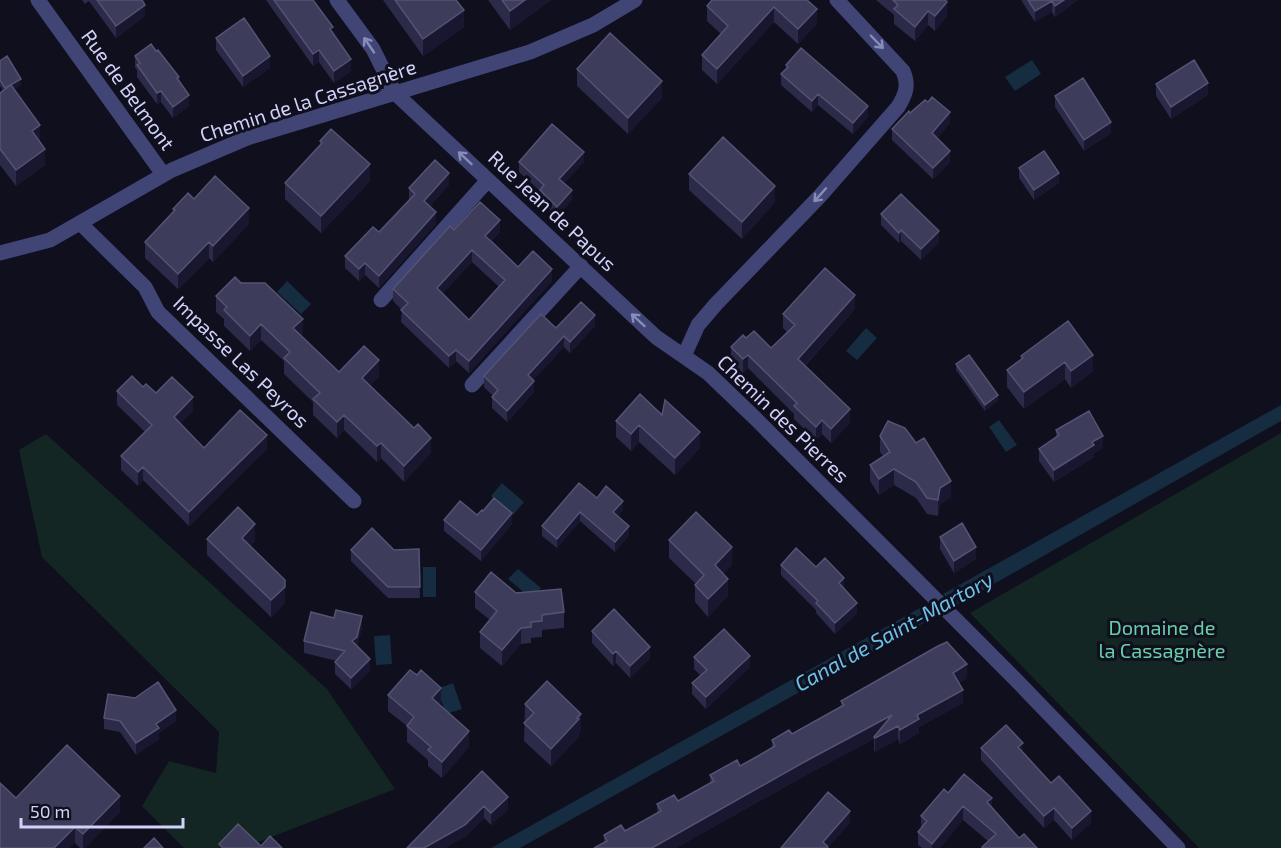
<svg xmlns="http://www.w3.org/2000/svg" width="1281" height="848" viewBox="0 0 1281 848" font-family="'Exo 2',sans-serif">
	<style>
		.green { fill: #132623 }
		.water { fill: #152c41 }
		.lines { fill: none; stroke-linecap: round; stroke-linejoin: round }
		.minor { stroke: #404576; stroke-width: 15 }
		.wall { fill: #2b2a48; fill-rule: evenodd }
		.shaded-wall { fill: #19172f }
		.building { fill: #3d3c5b; stroke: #545374; stroke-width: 1.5; fill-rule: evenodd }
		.oneway { stroke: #888cb8 }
		.labels { text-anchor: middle; stroke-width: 6; stroke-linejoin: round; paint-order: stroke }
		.street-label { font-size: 20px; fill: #d1d2f9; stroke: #0f0f1d }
		.park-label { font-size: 20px; fill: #67cea7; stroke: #0f0f1d }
		.water-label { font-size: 21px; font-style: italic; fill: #6dc1eb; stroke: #0f0f1d }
	</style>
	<rect width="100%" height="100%" fill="#0f0f1d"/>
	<path class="green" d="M1281,433v415h-82l-229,-235z
		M46,434l281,255 68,100 -152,59h-59l-42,-42 27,-45 47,12 3,-41 -177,-175 -23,-107z"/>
	<path class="water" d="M1032,60l9,14 -26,17 -10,-14z
		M287,281l24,23 -10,10 -24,-22z
		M866,328l11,10 -20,22 -11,-9z
		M1281,405v16l-326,185 -12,-12z
		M999,420l18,25 -11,7 -17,-25z
		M502,483l22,19 -11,13 -22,-19z
		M423,567h13v30h-13z
		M518,569l23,19 -9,11 -24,-20z
		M927,604l11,11 -418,233h-29z
		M390,635l2,29 -16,1 -2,-29z
		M453,683l9,26 -16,5 -9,-25z"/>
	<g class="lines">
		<path class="minor" d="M38,0l125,174
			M337,0l36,49 22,44 261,244 52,36 47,45 264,265 159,165
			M80,223l65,64 13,25 196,189
			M0,253l50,-13 122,-70 75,-32 283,-86 63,-27 42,-25
			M381,300l107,-120
			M684,356l14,-31 18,-21 104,-108 78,-89c8,-13 11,-22 5,-36l-66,-71
			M472,385l109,-119"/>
	</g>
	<path class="wall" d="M82,0h60l3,16 -29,22 -27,-37 -4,3z
		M266,0h47l20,33 18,38 -17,12 -15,-21 -6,4z
		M383,0h73l8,27 -41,29z
		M488,0h63l-41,30z
		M807,0l10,24 -19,20 -24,-22 -57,62 -15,-14v-15l19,-21 -14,-13v-15z
		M876,0h73l-2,2v14l-12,15 -7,-6 -13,16 -21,-17v-9z
		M1021,0h57l-23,17 -3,-5 -17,10z
		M216,38l54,30 -27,19 -27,-37z
		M135,56l44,25 10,25 -16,12 -12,-16 -4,2 -20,-27v-7l-2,-3z
		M0,61l21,24 -7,4 25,52 6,24 -29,21 -16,-21v-72l3,-2 -3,-5z
		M786,65l82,52 -15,17 -35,-29 -6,7 -31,-27v-11l5,-5z
		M577,69l85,29 -34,36 -51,-48z
		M1156,84l52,11 -37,24 -15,-23z
		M1055,96l56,37 -27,18 -29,-44z
		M910,113l40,10 -13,15 13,24 -17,17 -41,-39v-11z
		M320,141l50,40 -49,52 -36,-34v-16l35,-38z
		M519,162h65l-20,21 8,17 -15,17 -17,-17v-9l-21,-19z
		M1019,168l40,15 -25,17 -15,-22z
		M689,174l86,28 -33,37 -53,-49z
		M449,185l-19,21 6,18 -57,64 -14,-13 -6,6 -14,-13v-12l34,-24 30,-32v-12z
		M194,199l55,25 -36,38 -4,-4 -31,31 -33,-31v-16l28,-30v-3z
		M881,214l58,28 -18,18 -20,-19 -2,2 -18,-18z
		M454,230l46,2 -9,10 27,25 34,14 -83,92 -13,-12 -7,7 -48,-46 1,-12 -9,-9v-12zM472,262l27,25 -30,33 -27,-26z
		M241,283l62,51 -2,2 38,36 40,4 -9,9 61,68 -27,29 -23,-24 -4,4 -33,-32 -7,8 -24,-23v-13l-29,-28v-13l-23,-21 -11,11 -26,-25v-7l-8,-7v-16z
		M855,309l-50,57 45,57 -19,20 -9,-9 -6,6 -22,-21v-5l-46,-46 -5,5 -12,-12v-14l15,-9 25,10 16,-16 -4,-4v-14z
		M1068,321l25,50 -22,17 -6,-9 -41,30 -17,-22v-17l14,-10v-4z
		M595,326l-25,27 -6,-6 -31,33 1,12 -27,30 -15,-14v-11l1,-1 -9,-9v-11l72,-48z
		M956,364l42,37 -13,10 -29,-41z
		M143,387l50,24 -13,13 24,24 63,1 -78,77 -46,-46 -5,6 -17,-16v-14l24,-24 -28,-27v-14z
		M640,394l60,54 -25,27 -36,-33 -8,9 -15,-14v-16z
		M1056,430l47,18 -9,5v4l-40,25 -15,-21v-12l17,-12z
		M880,436l71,61 -11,7 -2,12 -11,-2 -11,-16 -22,-13 -15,10 -9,-14v-16l13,-9 -3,-4z
		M597,498l26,12 -5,6 11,19 -14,17 -35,-31 -23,27 -15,-12v-10z
		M483,511l29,13 -31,37 -37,-30v-11l33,-5z
		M940,537l36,22 -22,14 -14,-24z
		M207,539l48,2 -5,5 35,57 -14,14 -64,-62z
		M669,540l63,25 -9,9 5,22 -20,21 -13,-15v-17l1,-1 -27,-26z
		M419,549l1,49h-32l-37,-37v-11z
		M781,565l35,2 28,21 13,25 -22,21 -19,-21v-3l-35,-35z
		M475,592l41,1 48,19v16l-22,2v7l-11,1v5l-10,1 -19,22 -22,-18v-16l10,-12 -15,-12z
		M362,627l-5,19 13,24 -19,19 -16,-15v-12l2,-1 -33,-8v-12z
		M592,631l58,27 -20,20 -14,-15 -3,3 -21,-23z
		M694,657l56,10 -44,42 -14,-15v-11l9,-7 -7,-7z
		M967,678l-8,5 4,20 -44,24v6l-19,11 -2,-5 -23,13 -1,-2v-11l-68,36 -130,73h-82l10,-5v-8l21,-4 32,-18v-9l21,-3 32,-18v-8l30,-9 32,-18v-8l20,-6 49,-28v-5z
		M388,695l53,8 -2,2 30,42 -27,31 -14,-12v-6l-21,-18v-16l-19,-15z
		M525,704l56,27 -2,2v4l-28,29 -27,-25z
		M104,718l72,3 -17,12v6l-23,16 -16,-23 -16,-3z
		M981,748l42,4 28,31 40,40 -19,17 -18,-20 -10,8 -63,-68z
		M482,771l26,38 -17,16 -7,-7 -19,19z
		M948,793l44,14 27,31 18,10h-55v-1l6,-6 -25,-21 -23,28h-18l-4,-3v-13l3,-4v-12z
		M16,798l104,14 -35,36h-5l-5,-5z"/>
	<path class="shaded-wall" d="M525,0h26l-41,30v-19z
		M940,0h9l-2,2v14l-12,15v-15z
		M1064,0h14l-23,17v-11z
		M1052,1v11l-17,10v-11z
		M145,5v11l-29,22v-12z
		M774,7v15l-57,62v-15z
		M817,9v15l-19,20v-15z
		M464,10v17l-41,29v-17z
		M928,11v14l-13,16v-14z
		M319,50v12l-6,4v-12z
		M270,56v12l-27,19v-11z
		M351,59v12l-17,12v-12z
		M21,79v6l-16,9v-6z
		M662,81v17l-34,36v-16z
		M1208,83v12l-37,24v-12z
		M161,91v11l-4,2v-11z
		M818,94v11l-6,7v-11z
		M189,95v11l-16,12v-11z
		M868,106v11l-15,17v-11z
		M950,112v11l-18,21v-11z
		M1111,122v11l-27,18v-11z
		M40,125v16l-8,-10z
		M45,149v16l-29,21v-16z
		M950,151v11l-17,17v-11z
		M584,152v10l-25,27v-10z
		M370,164v17l-49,52v-17z
		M449,173v12l-25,28v-12z
		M1059,173v10l-25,17v-10z
		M775,186v16l-33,37v-17z
		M572,190v10l-15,17v-10z
		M249,208v16l-36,38v-16z
		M436,212v12l-57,64v-12z
		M500,220v12l-15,16v-12z
		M901,230v11l-2,2v-10z
		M939,231v11l-18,18v-11z
		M209,242v16l-31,31v-15z
		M472,250v12l-35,38v-12z
		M365,263v12l-6,6v-12z
		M552,269v12l-83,92v-12z
		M855,295v14l-57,64v-14z
		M595,315v11l-25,27v-11z
		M303,319v15l-10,10v-16z
		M261,324v16l-11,11v-15z
		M564,336v11l-36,39v-11z
		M456,350v11l-7,7v-12z
		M748,355v13l-5,5v-14z
		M1093,355v16l-22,17v-17z
		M379,360v16l-17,17v-15z
		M1065,362v17l-41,30v-17z
		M534,381v11l-27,30v-11z
		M998,395v6l-13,10v-6z
		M193,397v14l-19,20v-14z
		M850,409v14l-19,20v-14z
		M344,415v15l-7,8v-16z
		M822,420v14l-6,6v-13z
		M639,425v17l-8,9v-17z
		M700,432v16l-25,27v-17z
		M267,435v14l-78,77v-14z
		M1103,436v12l-9,5v4l-40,25v-12l38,-28z
		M431,438v15l-27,29v-16z
		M381,443v15l-4,4v-16z
		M143,467v13l-5,6v-14z
		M894,469v16l-15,10v-16z
		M951,481v16l-11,7 -2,12v-16l2,-12z
		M623,501v9l-10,12v-10z
		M580,512v9l-23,27v-9z
		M512,513v11l-31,37v-11z
		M255,524v17l-13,13v-16z
		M629,526v9l-14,17v-10z
		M732,547v18l-17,18v-18z
		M976,547v12l-22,14v-12z
		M844,578v10l-5,6v-11z
		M728,579v17l-20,21v-18z
		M285,587v16l-14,14v-17z
		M857,603v10l-22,21v-11z
		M362,616v11l-5,21 -5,-7z
		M521,628v16l-19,22v-16z
		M650,647v11l-20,20v-12z
		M616,651v12l-3,3v-12z
		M750,656v11l-44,42v-12z
		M370,659v11l-19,19v-11z
		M967,664v14l-14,8v-13z
		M441,688v15l-9,11v-16z
		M963,690v13l-44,24v6l-19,11v-14l17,-15z
		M176,710v11l-17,12v6l-23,16v-12l20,-19z
		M581,714v17l-2,2v4l-28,29v-17z
		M892,715l6,11v13l-23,13v-14l-1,-1v2l-68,36 -130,73h-24l154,-87z
		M469,731v16l-27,31v-16z
		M1023,743v11l-5,-7z
		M120,796v16l-35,36h-2v-14z
		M508,797v12l-17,16v-12z
		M992,798v13l-5,-9z
		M484,806v12l-19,19 -19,11h-22z
		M963,806v14l-23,28h-8v-4z
		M1054,808v12l-10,8v-12z
		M850,811v12l-22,25h-5v-6z
		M1091,811v12l-19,17v-12z
		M75,827v16l-5,5h-16z"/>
	<path class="building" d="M97,0h45l3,5 -29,21z
		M274,0h39l20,27 -3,2 21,30 -17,12 -15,-21 -6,4z
		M395,0h61l8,10 -41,29z
		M502,0h23l-15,11z
		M712,0h95l10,9 -19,20 -24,-22 -57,62 -15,-14 26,-29 -21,-20z
		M893,0h52l2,2 -12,14 -7,-5 -13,16 -21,-18 4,-4z
		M1028,0h36l-9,6 -3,-5 -17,10z
		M244,18l26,38 -27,20 -27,-38z
		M610,33l52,48 -34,37 -51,-49z
		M151,44l5,7 2,-1 21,27 -2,1 12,17 -16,12 -12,-16 -4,2 -20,-28 3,-2 -5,-7z
		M801,48l67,58 -15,17 -35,-29 -6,7 -31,-27 7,-7 -2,-2z
		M7,56l14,23 -16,9 -5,-8v-19z
		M1194,60l14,23 -37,24 -15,-23z
		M1083,78l28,44 -27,18 -29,-44z
		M11,85l29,40 -8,6 13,18 -29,21 -16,-21v-56z
		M932,97l18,15 -18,21 18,18 -17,17 -41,-39 17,-18 1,2 15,-13 3,2z
		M552,124l32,28 -25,27 13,11 -15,17 -17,-17 4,-5 -25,-23z
		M331,129l39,35 -49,52 -36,-33 37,-40 -2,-2z
		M723,137l52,49 -33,36 -53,-48z
		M1044,151l15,22 -25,17 -15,-22z
		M435,160l14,13 -25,28 12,11 -57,64 -14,-13 -6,6 -14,-13 28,-29 6,5 36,-38 -6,-6z
		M215,176l34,32 -36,38 -4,-4 -31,32 -33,-32 30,-32 -2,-1 15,-16 6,6z
		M901,194l38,37 -18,18 -20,-19 -2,3 -18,-19z
		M480,202l20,18 -15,16 7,6 26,25 15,-16 19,18 -83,92 -13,-11 -7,6 -48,-46 7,-7 -15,-14 57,-63 4,4zM472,250l33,30 -36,40 -32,-32z
		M825,268l30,27 -57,64 52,50 -19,20 -9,-9 -6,7 -22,-21 3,-3 -49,-48 -5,4 -12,-12 12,-12 3,3 8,-7 17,17 24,-23 -12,-11z
		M235,277l6,6h24l38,36 -10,9 46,44 25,-26 15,14 -17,18 52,50 4,-4 13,14 -27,28 -23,-23 -4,3 -33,-31 -7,7 -24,-23 7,-6 -36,-35 6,-6 -29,-28 -11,12 -26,-26 3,-3 -11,-11z
		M581,302l14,13 -25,27 -6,-6 -36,39 6,6 -27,30 -15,-14 6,-7 -14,-14 57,-62 15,14z
		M1068,321l25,34 -22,16 -6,-9 -41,30 -17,-22 16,-12 -2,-2z
		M969,355l29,40 -13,10 -29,-41z
		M132,376l11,11 3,-3 10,9 16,-16 21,20 -19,20 30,31 36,-38 27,25 -78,77 -46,-45 -5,5 -17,-16 31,-31 -35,-34z
		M640,394l22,21 3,-15 35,32 -25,26 -36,-33 -8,9 -15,-13z
		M1089,411l14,25 -11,6 2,3 -40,25 -15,-21 20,-14 -3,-5z
		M888,421l17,7 11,15 8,-5 27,43 -11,7 -2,12 -11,-2 -11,-16 -22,-13 -15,10 -9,-14 20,-13 -10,-16z
		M579,483l18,15 9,-12 17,15 -10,11 16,14 -14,16 -35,-30 -23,27 -15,-13z
		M494,498l18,15 -31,37 -37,-30 16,-19 17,14 5,-5 1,1z
		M238,507l17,17 -13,14 43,42v7l-14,13 -64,-61z
		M696,512l36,35 -17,18 13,14 -20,20 -13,-14 9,-10 -35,-35z
		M962,523l14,24 -22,14 -14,-24z
		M372,528l22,22 25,-1 1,38h-32l-37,-37z
		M796,548l20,19 9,-9 19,20 -5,5 18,20 -22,20 -19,-20 2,-2 -37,-36z
		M491,572l25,21 45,-4 3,23 -22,3v6l-11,1v5l-10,1 -19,22 -22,-18 17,-21 -22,-19z
		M614,609l36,38 -20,19 -14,-15 -3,3 -21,-23z
		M336,610l26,6 -5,21 -5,4 18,18 -19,19 -16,-16 10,-11 -41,-10 7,-29 23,6z
		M724,629l26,27 -44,41 -14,-14 15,-13 -13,-13z
		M947,642l20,22 -14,9 10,17 -46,25 2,4 -19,11 -2,-4 -23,12 -1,-1 18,-22 -86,46 -154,87h-58l13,-7 -3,-6 17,-10 4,6 36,-20 -4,-7 17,-9 4,6 36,-20 -4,-6 27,-15 3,6 18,-10 17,-10 -3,-6 17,-10 3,4 52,-29 -3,-4 97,-55z
		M410,670l7,5 4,-5 20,18 -9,10 37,33 -27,31 -14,-12 3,-3 -24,-21 7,-9 -26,-22z
		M547,681l34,33 -4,4 2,1 -28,30 -27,-26 10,-10 -9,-9z
		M158,682l18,28 -20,14 3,4 -23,15 -16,-22 -16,-3 4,-24 27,4z
		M1006,725l17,18 -5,4 33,36 8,-7 32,35 -19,17 -18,-20 -10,8 -63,-68z
		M67,745l53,51 -37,38 -8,-7 -21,21h-54v-65l16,15z
		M482,771l26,26 -17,16 -7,-7 -19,19 -41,23h-17z
		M964,774l28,24 -5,4 32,36 5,-4 13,14h-53l-2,-1 14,-13 -33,-28 -31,38 -14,-12 9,-11 -6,-5 23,-27 4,4z
		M828,792l22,19 -27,31 5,5 -1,1h-46z
		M238,824l23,22 9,-10 12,12h-59l-4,-4z
		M154,838l9,10h-19z"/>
	<defs><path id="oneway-shaft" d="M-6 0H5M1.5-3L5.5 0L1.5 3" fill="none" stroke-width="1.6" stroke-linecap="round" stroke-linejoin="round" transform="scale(1.5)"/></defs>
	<g class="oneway">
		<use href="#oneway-shaft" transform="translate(877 42) rotate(46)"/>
		<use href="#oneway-shaft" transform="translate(369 45) rotate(-124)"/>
		<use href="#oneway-shaft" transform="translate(465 158) rotate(-137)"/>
		<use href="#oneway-shaft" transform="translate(820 195) rotate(132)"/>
		<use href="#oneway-shaft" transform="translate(638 320) rotate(-137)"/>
	</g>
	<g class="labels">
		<g class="street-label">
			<text transform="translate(128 90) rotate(54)" y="7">Rue de Belmont</text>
			<text transform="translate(308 101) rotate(-18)" y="7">Chemin de la Cassagnère</text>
			<text transform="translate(552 211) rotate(43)" y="7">Rue Jean de Papus</text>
			<text transform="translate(241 362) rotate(44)" y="7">Impasse Las Peyros</text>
			<text transform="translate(783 419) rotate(44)" y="7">Chemin des Pierres</text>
		</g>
		<g class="park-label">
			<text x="1162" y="635">Domaine de<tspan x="1162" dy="23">la Cassagnère</tspan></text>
		</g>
		<g class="water-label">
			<text transform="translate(894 632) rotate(-29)" y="7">Canal de Saint-Martory</text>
		</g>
	</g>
	<path d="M21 818v9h162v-9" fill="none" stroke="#d1d2f9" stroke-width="3"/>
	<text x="30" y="818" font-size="18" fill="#d1d2f9" stroke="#0f0f1d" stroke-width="4.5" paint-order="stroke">50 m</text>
</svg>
